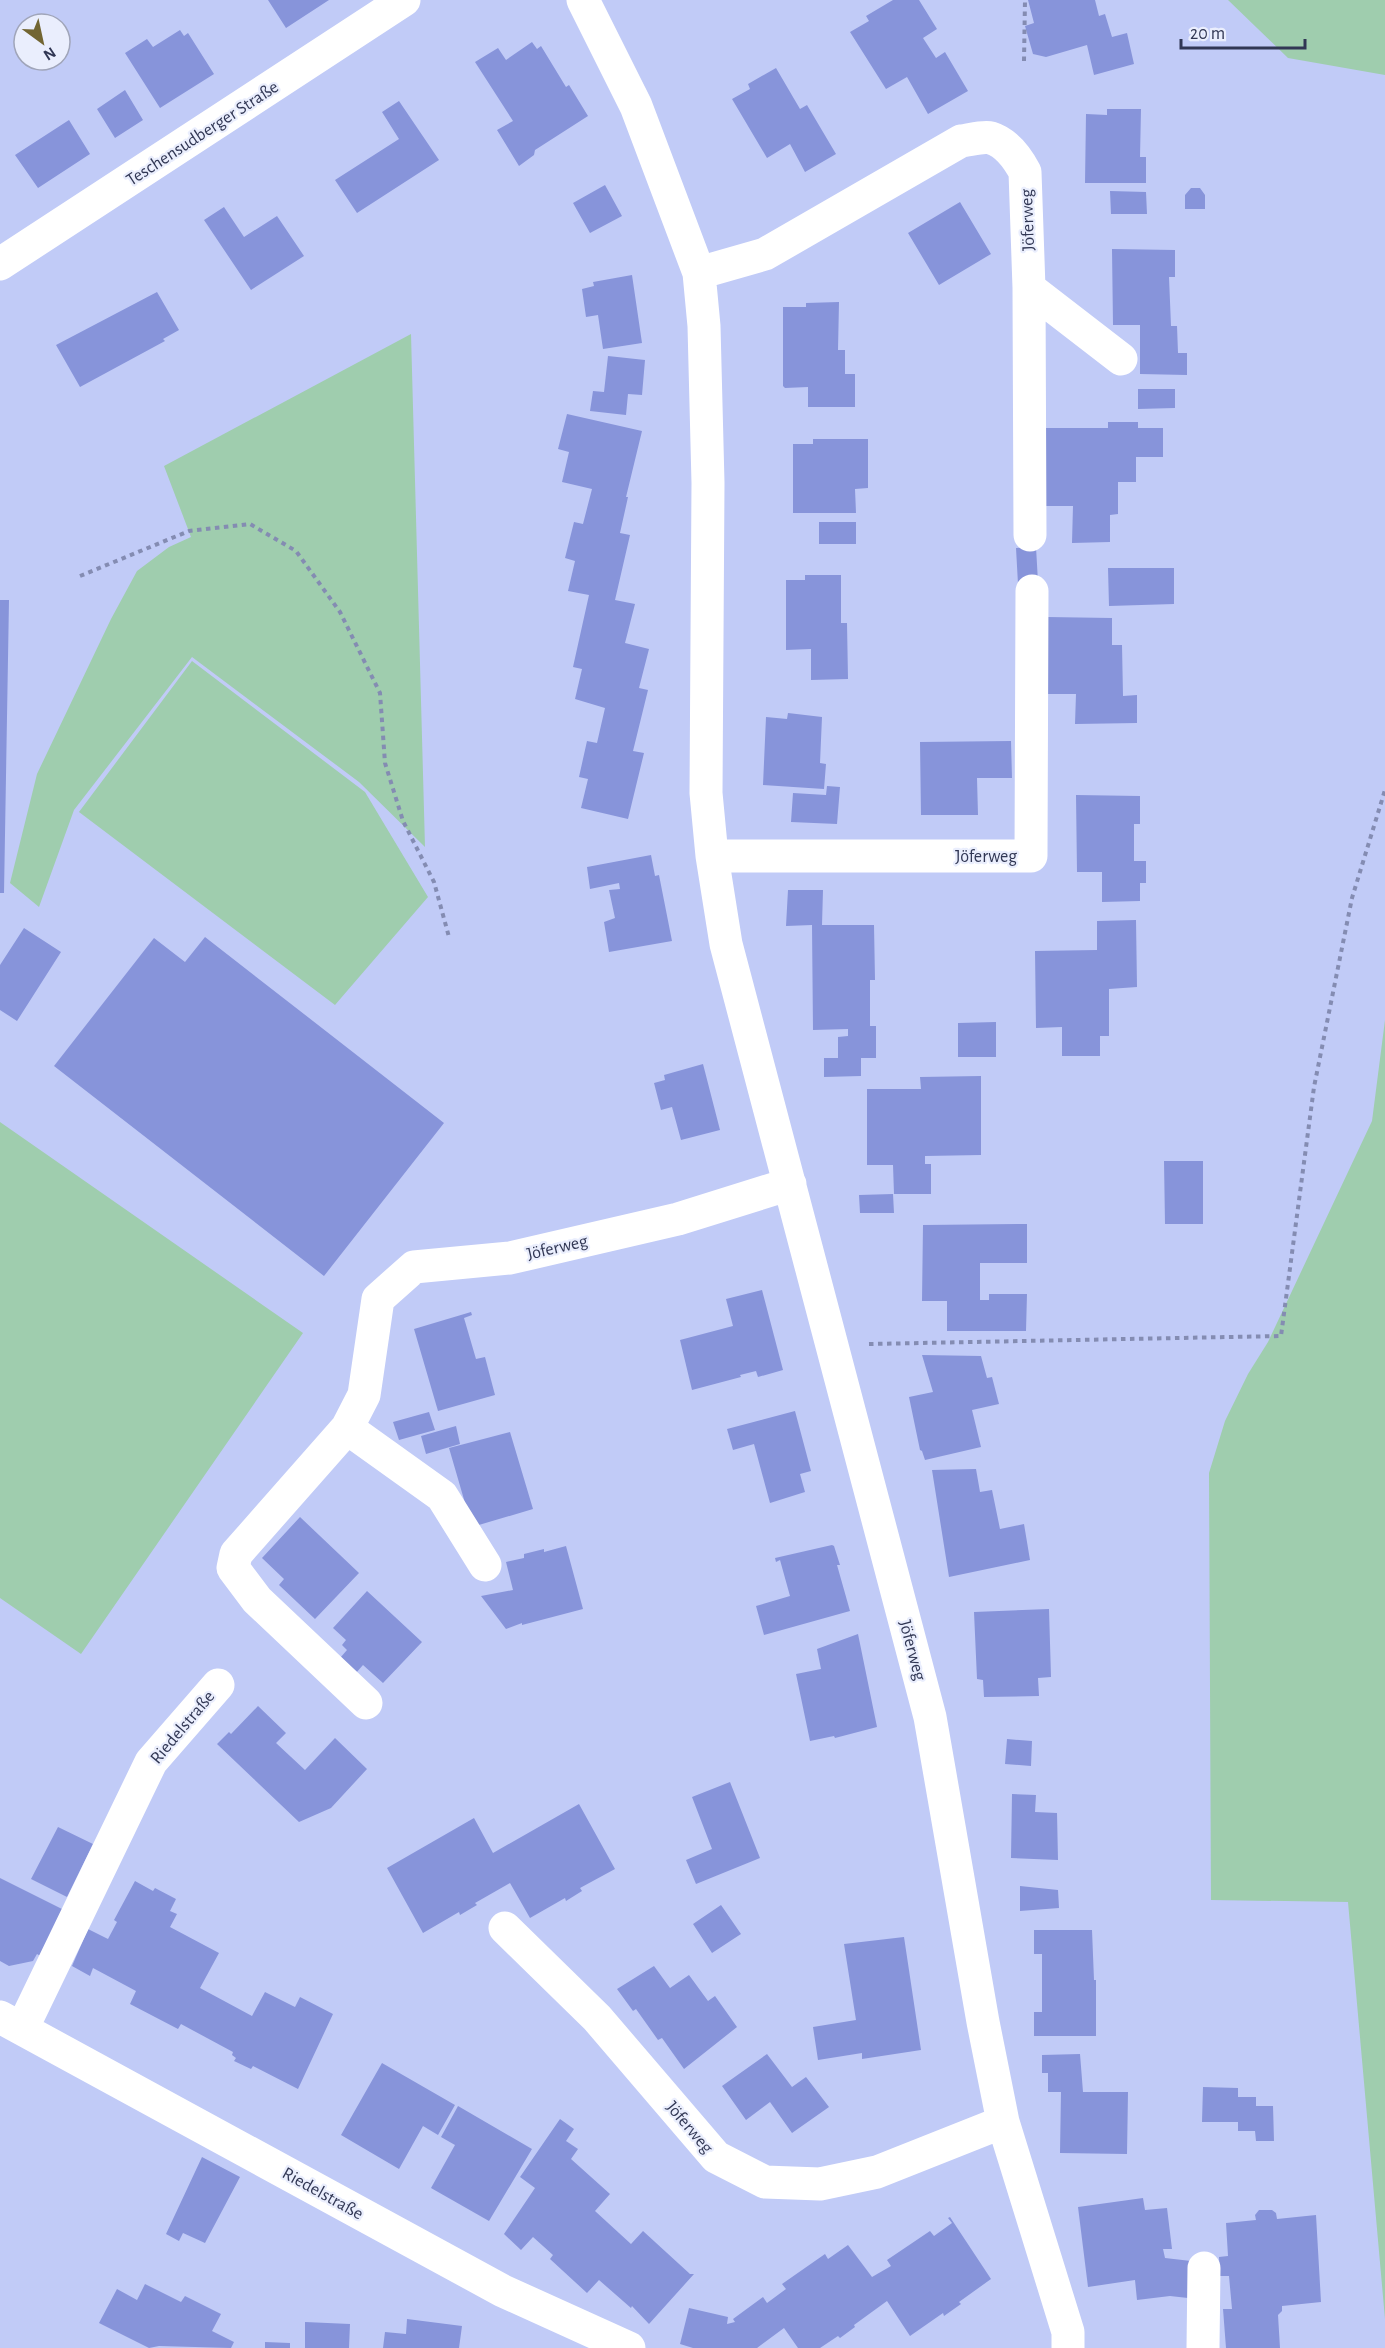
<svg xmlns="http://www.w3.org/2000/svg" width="1385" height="2348" viewBox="0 0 1385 2348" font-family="'Alegreya Sans',sans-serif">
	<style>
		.green { fill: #9fcdae }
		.building { fill: #8794da }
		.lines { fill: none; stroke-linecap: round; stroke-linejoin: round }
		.path { stroke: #848cb2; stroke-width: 4; stroke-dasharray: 4.5 4.5; stroke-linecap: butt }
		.minor { stroke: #fff; stroke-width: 33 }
		.labels { text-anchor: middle; stroke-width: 4.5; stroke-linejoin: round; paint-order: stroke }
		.street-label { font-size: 18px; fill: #313754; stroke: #eaeefd }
	</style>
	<rect width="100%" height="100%" fill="#c1cbf7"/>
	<path class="green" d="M1228,0h157v75l-97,-17z
		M411,334l14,513 -66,-65 -167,-125 -118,153 -35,97 -29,-24 27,-109 74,-155 26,-48 32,-24 22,-10 -27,-71z
		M192,661l173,131 63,105 -93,108 -256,-193z
		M1385,1020v1299l-37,-417 -137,-2 -2,-427 16,-52 23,-47 20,-32 104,-221z
		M0,1122l303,211 -222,321 -81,-56z"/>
	<path class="building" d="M268,0h61l-43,28z
		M893,0h26l18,29 -14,9 13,20 9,-6 23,39 -40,23 -21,-37 -21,12 -36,-57 19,-11 -3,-5z
		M1028,0h67l4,16 6,-2 7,23 15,-4 7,31 -40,11 -7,-30 -41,12 -13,-3 -8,-28 9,-3z
		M180,30l4,6 4,-3 26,41 -54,34 -35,-55 22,-14 6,8z
		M532,42l5,7 4,-3 25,41 3,-2 19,31 -53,34 -1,5 -15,11 -22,-36 16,-9 -38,-59 23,-14 8,12z
		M776,68l24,41 7,-4 29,49 -31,18 -15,-28 -23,14 -35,-59 18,-10 -2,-5z
		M125,90l18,30 -28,18 -18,-29z
		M399,101l40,59 -82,53 -22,-33 64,-41 -17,-27z
		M1107,109h34l-1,48h6v26h-61l1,-69 21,1z
		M69,120l21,34 -52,34 -23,-33z
		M605,185l17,31 -32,17 -17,-30z
		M1191,188h9l5,7v14h-20v-14z
		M1110,191l36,1 1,22h-36z
		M960,202l31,52 -52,31 -31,-52z
		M224,207l20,30 33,-21 27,40 -53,34 -47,-70z
		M1112,249l63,1v27h-6l2,49h6l1,27h9v22l-47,-1v-49h-27z
		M632,275l10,68 -39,6 -5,-34 -12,2 -4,-28 12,-3 -1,-4z
		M157,292l22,38 -16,9 2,2 -85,46 -24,-42z
		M839,302l-1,48h7v24h10v33h-47v-20l-23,1 -2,-2v-79h23v-4z
		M608,356l37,4 -3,35 -14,-1 -2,21 -36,-4 3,-20 11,1z
		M1138,389h37v19l-37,1z
		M567,414l75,17 -16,66h2l-8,36 10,2 -15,65 20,4 -10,39 24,6 -10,39 9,2 -15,61 11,2 -16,66 -47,-11 7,-29 -9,-2 8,-36 10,2 8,-35 -30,-9 7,-30 -9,-2 16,-72 -21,-4 7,-30 -10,-3 9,-36 9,2 9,-35 -30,-7 7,-30 -11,-3z
		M1108,422h30v6h25v29h-27v25h-18v32l-8,1v27l-38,1 1,-37h-28v-78h63z
		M813,439h55v49l-13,1 1,24h-63v-69h20z
		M819,522h37v22h-37z
		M1036,547l2,35 -20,2 -2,-36z
		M1108,568h66v36l-65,2z
		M805,575h36v48h6l1,56 -37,1v-31l-25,1v-70h19z
		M0,600h9l-5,293h-4z
		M1047,617l65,1v27h10l1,51 14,-1v28l-62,1 1,-30h-28z
		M788,713l34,4 -2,46 6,1 -2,25 -61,-4 3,-68 21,2z
		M1011,741l1,37h-35l1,37h-57l-1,-73z
		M827,786l13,1 -3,37 -46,-2 2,-29 33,2z
		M1076,795l64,1v28h-6v37h12v22h-6v18l-38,1v-30h-25z
		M651,855l4,21 4,-1 13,66 -63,11 -5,-30 11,-4 -6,-28 11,-1 -1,-6 -29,6 -3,-22z
		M788,890h35l-1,35h52l1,55h-5v46h6v32h-15v18l-37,1v-19h14v-21l10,-1v-7l-35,1 -1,-105 -26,1z
		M1136,920l1,67 -28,2v47h-9v20h-38v-29l-26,1 -1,-77 62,-1v-29z
		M24,928l37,24 -44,69 -17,-11v-45z
		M205,937l239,186 -120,153 -270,-210 100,-128 31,24z
		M996,1022v35h-38v-34z
		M703,1064l17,66 -39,10 -9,-33 -11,3 -7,-27 11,-3 -1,-5z
		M981,1076v79l-56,1v8h6v30h-37l-1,-29h-26v-76h54l-1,-12z
		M1164,1161h39v63h-38z
		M893,1194l1,19h-34l-1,-18z
		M1027,1224v39h-47v37h9v-6h38l-1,37h-79v-30h-25l1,-76z
		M762,1290l21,80 -25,7 -2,-6 -16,4 1,2 -49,13 -12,-50 53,-14 -7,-27z
		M471,1312l1,3 -8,3 12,41 9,-2 10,38 -57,16 -24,-82z
		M922,1355l59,1 6,22 5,-1 7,27 -27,6 9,37 -56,13 -3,-9 -2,-1 -11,-53 24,-5z
		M795,1411l16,60 -11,3 5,18 -35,11 -16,-59 -21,6 -6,-21z
		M429,1412l6,18 -36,10 -6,-18z
		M456,1426l4,18 -34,10 -5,-18z
		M510,1432l23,77 -61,18 -23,-79z
		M976,1469l4,23 12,-2 8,39 24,-5 6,36 -81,17 -17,-107z
		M300,1517l59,56 -44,46 -36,-34 5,-6 -22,-21z
		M832,1545l2,1 6,19h-3l13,46 -86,24 -8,-29 34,-10 -10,-36 -4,2 -1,-4z
		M566,1546l17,63 -61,16v-2l-16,6 -25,-33 32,-6 -7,-28 18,-4v-4l20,-5v3z
		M367,1591l55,51 -39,41 -20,-18 -7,8 -16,-15 7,-8 -5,-5 4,-5 -13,-12z
		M1049,1609l2,68 -13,1 1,18 -55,1 -1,-17 -6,-1 -3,-67z
		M858,1634l19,93 -42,11 -1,-2 -24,5 -14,-67 25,-5 -4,-20z
		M258,1706l28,27 -10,10 29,27 30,-32 32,31 -36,39 -32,14 -82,-78 12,-12 2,2z
		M1007,1739l25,2 -1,25 -26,-2z
		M730,1782l30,76 -64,26 -10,-24 26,-11 -20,-52z
		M1012,1794l24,1 -1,17 22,1 1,47 -47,-2z
		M579,1804l36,65 -35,19 2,3 -16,10 -1,-3 -35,20 -20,-35 -35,20 2,2 -17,10 -1,-3 -36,21 -36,-65 87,-50 19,35z
		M58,1827l35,17 -26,53 -36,-18z
		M0,1878l68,34 -24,46 -7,-4 -4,7 -24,5 -9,-5z
		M135,1881l18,10 2,-3 21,11 -6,12 7,3 -7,13 49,26 -19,35 52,28 13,-24 30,15 5,-10 33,17 -35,75 -45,-23 -2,3 -17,-8 2,-3 -4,-3 1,-3 -52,-28 -3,5 -48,-25 6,-13 -43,-23 -3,8 -18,-10 16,-37 20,10 9,-17 -3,-2z
		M1020,1886l38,4 1,18 -39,3z
		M721,1905l20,29 -29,19 -19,-29z
		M1034,1930h58l2,50h2v56h-62v-24h8v-58h-8z
		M904,1937l17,113 -59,9v-6l-44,7 -5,-33 43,-7 -12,-76z
		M654,1966l16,22 19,-13 19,26 7,-5 22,31 -53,42 -22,-31 -4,2 -22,-31 -3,2 -16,-22z
		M767,2054l25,33 14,-10 23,30 -37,26 -22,-31 -24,18 -24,-34z
		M1080,2054l3,38h45l-1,62 -67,-1 1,-61h-13v-19h-6v-18z
		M382,2063l73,42 -17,30 -15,-9 -24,43 -58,-34z
		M1203,2087l35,1v9h18v9h17l1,35h-18l-1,-10h-17v-9h-36z
		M458,2106l74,43 -43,72 -58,-33 24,-43 -14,-8z
		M560,2119l14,10 -8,12 12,8 -7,10 39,35 -15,17 36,33 12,-13 47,43h4l-45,50 -17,-18 -1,2 -32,-28 -12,13 -37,-34 3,-4 -20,-18 -12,13 -17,-16 31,-46 -15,-11z
		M202,2157l38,20 -35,66 -22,-10 -4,8 -13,-7z
		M1143,2198l2,12 22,-2 5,41h-9l2,9 26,3 -3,37 -18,-2 -33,4 -2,-20 -47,7 -10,-80z
		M1259,2210h13l4,3 1,6 39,-4 5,87 -39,4v5l-4,4 2,33h-54l-3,-39h9l-3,-33h-9l-1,-19 9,-1 -2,-33 30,-3 -1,-5z
		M950,2217l41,62 -32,23 2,2 -17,12 -1,-3 -33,23 -23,-35 -33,24 1,2 -15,11 -2,-2 -18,12h-22l-14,-20 -27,20h-64l-13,-4 9,-36 39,9 -1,7 8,-2 -2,-3 30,-22 4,6 19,-14 -4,-5 43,-30 3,5 20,-14 24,32 19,-11 -4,-6 43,-29 4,5 18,-13 -4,-5z
		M145,2284l36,18 4,-6 36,18 -9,17 22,11 -3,6 -72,-2 -10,2 -50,-25 18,-34 20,11z
		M407,2319l55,7 -3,22h-76l2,-16 21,2z
		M305,2322l45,2 -1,24h-44z
		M265,2342l25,1v5h-25z"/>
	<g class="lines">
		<path class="path" d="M1024,61l1,-61
			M80,576l109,-45 61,-7 46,27 44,61 40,81 5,70 18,58 31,61 15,55
			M869,1344l412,-8 33,-249 38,-189 33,-108"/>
		<path class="minor" d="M583,0l53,106 63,167 5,53 4,157 -2,310 6,63 14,88 204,773 53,305 20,100 65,210v16
			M0,264l404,-264
			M699,273l66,-19 196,-113c9,-1 22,-5 30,-3 16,5 27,21 34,34l4,116 1,247
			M1029,288l92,71
			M712,856h319l1,-265
			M347,1428l95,68 43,69
			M366,1703l-109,-103 -24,-32 3,-14 111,-126 17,-33 14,-96 36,-32 96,-9 168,-39 112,-35
			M505,1928l92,90 119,139 49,25 55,2 57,-12 126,-50
			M0,2017l503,274 126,57
			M22,2029l129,-267 67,-77
			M1203,2348l1,-80"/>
	</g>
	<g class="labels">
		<g class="street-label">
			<text transform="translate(202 133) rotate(-33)" y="6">Teschensudberger Straße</text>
			<text transform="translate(1027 220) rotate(-92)" y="6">Jöferweg</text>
			<text x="986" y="862">Jöferweg</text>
			<text transform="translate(557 1247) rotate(-13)" y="6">Jöferweg</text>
			<text transform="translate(913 1650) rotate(75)" y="6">Jöferweg</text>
			<text transform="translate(182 1727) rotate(-50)" y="6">Riedelstraße</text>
			<text transform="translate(690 2127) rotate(50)" y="6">Jöferweg</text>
			<text transform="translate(323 2193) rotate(29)" y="6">Riedelstraße</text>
		</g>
	</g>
	<g transform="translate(42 42) rotate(147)"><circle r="28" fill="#eaeefd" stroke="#a0a5b9" stroke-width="1.5"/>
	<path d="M0-4.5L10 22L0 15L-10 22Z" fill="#726532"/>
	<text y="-9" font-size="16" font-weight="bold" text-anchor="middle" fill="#313754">N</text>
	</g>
	<path d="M1181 39v9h124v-9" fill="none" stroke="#313754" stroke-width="3"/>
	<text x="1190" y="39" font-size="18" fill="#313754" stroke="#eaeefd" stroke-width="4.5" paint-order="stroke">20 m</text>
</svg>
